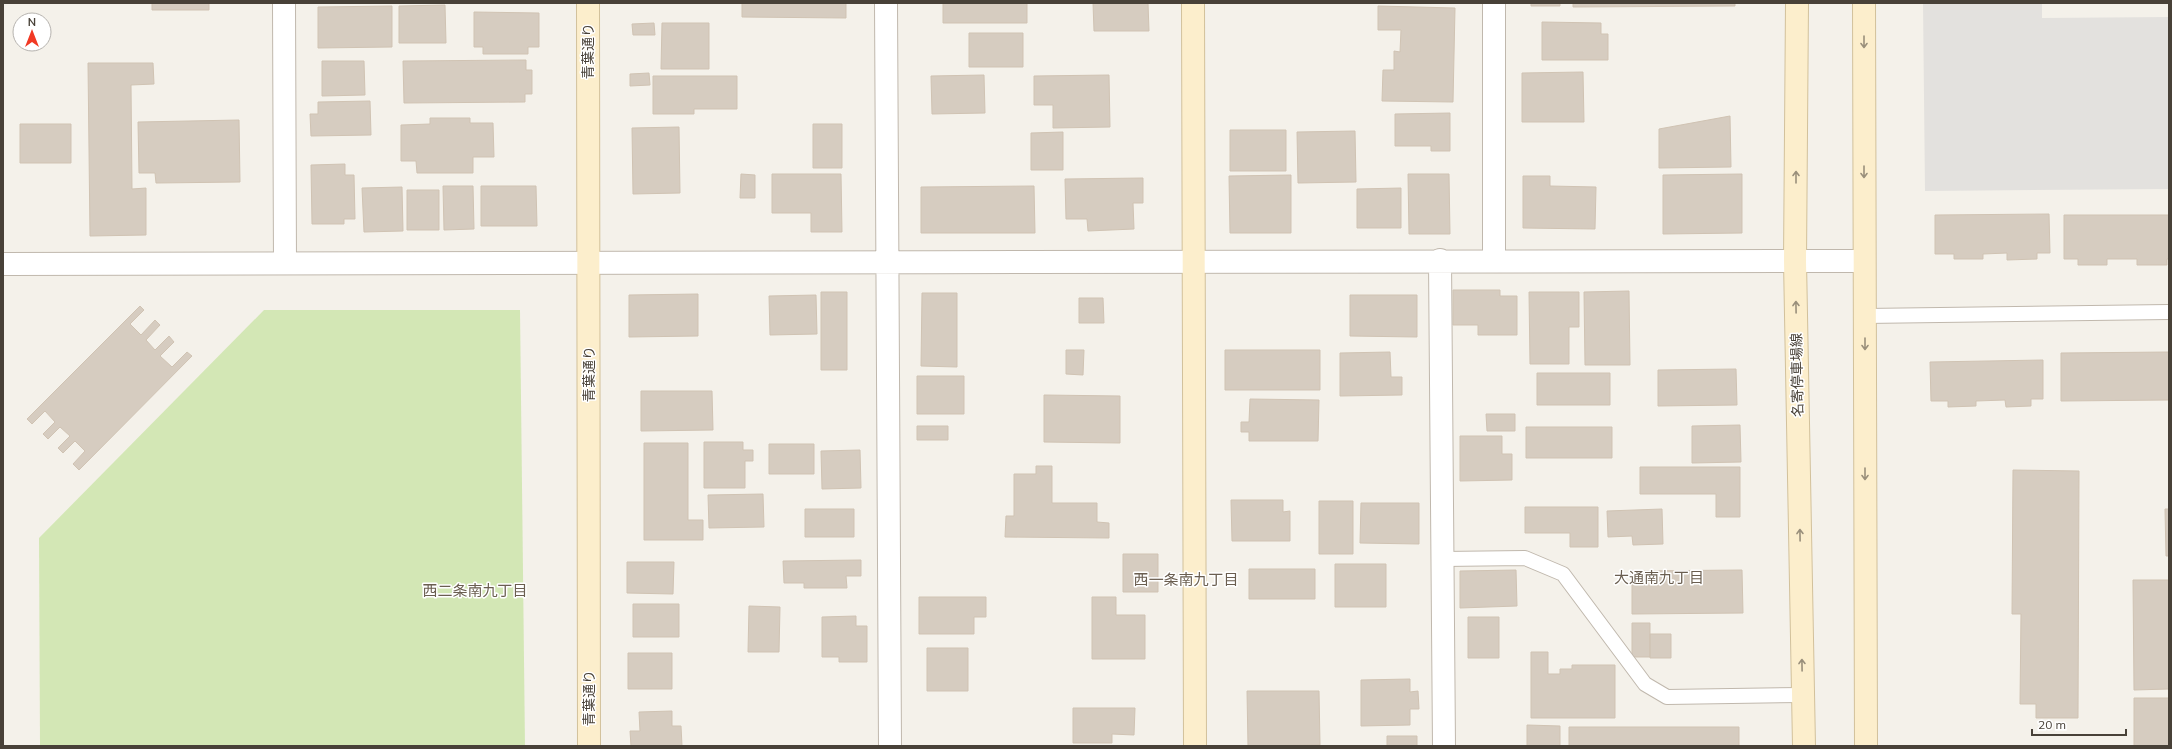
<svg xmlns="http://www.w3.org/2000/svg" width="2172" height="749" viewBox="0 0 2172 749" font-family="Mulish,'Noto Sans JP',sans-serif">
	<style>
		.green { fill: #d3e7b5 }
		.parking { fill: #e3e1de }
		.building { fill: #d6ccc0; stroke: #d0c3b3 }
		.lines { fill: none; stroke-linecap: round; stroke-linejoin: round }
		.lane-casing { stroke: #c0b8ad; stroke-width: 16 }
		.street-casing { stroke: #c0b8ad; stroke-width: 24 }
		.secondary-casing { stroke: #d2c19b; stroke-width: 24 }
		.lane { stroke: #fff; stroke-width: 14 }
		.street { stroke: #fff; stroke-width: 22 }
		.secondary { stroke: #fceecc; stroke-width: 22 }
		.oneway { stroke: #998f7b }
		.labels { text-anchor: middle; stroke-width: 3; stroke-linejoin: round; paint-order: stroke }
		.street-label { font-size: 14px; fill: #484138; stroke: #fff }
		.neighbourhood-label { font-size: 15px; fill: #6a5e50; stroke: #fff }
	</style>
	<rect width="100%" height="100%" fill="#f4f1ea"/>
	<path class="green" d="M264,310h256l5,436h-485l-1,-208z"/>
	<path class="parking" d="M1923,3h119v15l127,-1v172l-244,2z"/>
	<path class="building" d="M152,3h57v7h-57z
		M742,3h104v15l-104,-1z
		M943,3h84v20h-84z
		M1093,3h55l1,28h-55z
		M1531,3h29v3h-29z
		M1573,3h162v3l-162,1z
		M445,5l1,38h-47v-37z
		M392,6v41l-74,1v-41z
		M1378,6l77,2 -2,94 -71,-1 1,-31h11v-19l6,1 1,-22h-23z
		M474,12l65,1v34h-11v7h-45v-7h-9z
		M1542,22l59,1v11h7v26h-66z
		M654,23l1,12h-22l-1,-11z
		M662,23h47v46h-48z
		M969,33h54v34h-54z
		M526,60v10h6v24h-7v8l-121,1 -1,-42z
		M322,61h42l1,34 -43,1z
		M88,63h65l1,21 -23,1 1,104 14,-1v47l-56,1z
		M1583,72l1,50h-62v-49z
		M649,73l1,12 -20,1v-12z
		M984,75l1,38 -53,1 -1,-38z
		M1109,75l1,52 -57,1v-23h-19v-29z
		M653,76h84v33h-43v5h-41z
		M370,101l1,34 -60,1 -1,-22h8v-12z
		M1450,113v38h-19v-5h-36v-32z
		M1730,116l1,51 -72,1v-39z
		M430,118h40v5h23l1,34h-21v16h-56l-1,-12h-15v-36l29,-1z
		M239,120l1,62 -84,1 -1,-10h-16l-1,-51z
		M20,124h51v39h-51z
		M813,124h29v44h-29z
		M679,127l1,66 -47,1 -1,-66z
		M1230,130h56v41h-56z
		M1355,131l1,51 -58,1 -1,-51z
		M1063,132v38h-32v-37z
		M345,164v11h9l1,44h-11v5h-32l-1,-59z
		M741,174l14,1v23h-15z
		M772,174h69l1,58h-31v-19h-39z
		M1408,174h41l1,60h-41z
		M1742,174v59l-79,1v-59z
		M1291,175v58h-61l-1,-57z
		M1523,176h27v10l46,1 -1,42 -72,-1z
		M1143,178v25h-10l1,26 -46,2 -1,-12h-21l-1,-40z
		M443,186h30l1,43 -30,1z
		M481,186h55l1,40h-56z
		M1034,186l1,47h-114v-46z
		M402,187l1,44 -39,1 -2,-44z
		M1401,188v40h-44v-39z
		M407,190h32v40h-32z
		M2049,214l1,39h-13v6l-30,1v-7l-24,1v5h-29v-5h-19v-39z
		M2064,215h105v44h-2v6h-30v-6h-30v6h-29v-6h-14z
		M1453,290h47v6h17v39h-39v-10h-25z
		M1629,291l1,74h-45l-1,-73z
		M821,292h26v78h-26z
		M1529,292h50v35h-10v37h-39z
		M922,293h35v74l-36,-1z
		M698,294v42l-69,1v-42z
		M816,295l1,39 -47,1 -1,-39z
		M1350,295h67v42l-67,-1z
		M1079,298h24l1,25h-25z
		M140,306l4,4 -14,14 11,11 14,-15 5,5 -14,15 9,10 14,-14 5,6 -14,14 12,11 15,-15 5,4 -113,114 -6,-6 12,-13 -10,-10 -12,12 -5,-5 12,-12 -10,-9 -12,12 -5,-5 12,-12 -10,-11 -13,13 -5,-5z
		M1066,350h18l-1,25 -17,-1z
		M1225,350h95v40h-95z
		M1390,352l1,25h11v18l-62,1v-43z
		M2169,352v48l-108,1v-48z
		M2043,360v39h-12v7l-25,1 -1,-7 -29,1v5l-28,1v-6h-17l-1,-39z
		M1736,369l1,36 -79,1v-36z
		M1537,373h73v32h-73z
		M917,376h47v38h-47z
		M641,391h71l1,39 -72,1z
		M1044,395l76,1v47l-76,-1z
		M1250,399l69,1 -1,41h-69v-9h-8v-10h8z
		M1486,414h29v17h-28z
		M1740,425l1,37 -49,1v-37z
		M917,426h31v14h-31z
		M1526,427h86v31h-86z
		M1460,436h42v18h10v26l-52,1z
		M704,442h39v8h10v11h-8v27h-41z
		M644,443h44v77h15v20h-59z
		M769,444h45v30h-45z
		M860,450l1,38 -39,1 -1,-38z
		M1036,466h16v37h45v19l12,1v15l-104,-1 1,-21h8v-42h22z
		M1640,467h100v50h-24v-23h-76z
		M2013,470l66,1 -1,247h-42v-14h-16l1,-90h-9z
		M763,494l1,33 -55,1 -1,-33z
		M1231,500h52v12l7,-1v30h-58z
		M1319,501h34v53h-34z
		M1361,503h58v41l-59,-1z
		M1525,507h73v40h-28v-14h-45z
		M805,509h49v28h-49z
		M1662,509l1,35 -30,1 -1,-9 -24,1 -1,-26z
		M2165,509h4v47h-3z
		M1123,554h35v38h-35z
		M861,560v16h-15l1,12h-43v-5h-20l-1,-22z
		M627,562h47l-1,32 -46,-1z
		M1335,564h51v43h-51z
		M1249,569h66v30h-66z
		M1516,570l1,36 -57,2v-37z
		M1742,570l1,43 -111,1v-43z
		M2133,580h36v109l-35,1z
		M919,597h67v20h-12v17h-55z
		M1092,597h24v18h29v44h-53z
		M633,604h46v33h-46z
		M749,606l31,1 -1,45h-31z
		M856,616v10h11v36h-28v-5h-17v-40z
		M1468,617h31v41h-31z
		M1632,623h18v34h-18z
		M1650,634h21v24h-21z
		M927,648h41v43h-41z
		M1531,652h17v22h12v-5h12v-4h43v53h-84z
		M628,653h44v36h-44z
		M1410,679v13l8,-1 1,18h-9v16l-49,1v-46z
		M1247,691h72l1,54 -72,1z
		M2134,698h35v48h-35z
		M1073,708h62l-1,27 -22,-1v9h-39z
		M672,711v15h9l1,20h-51l-1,-15h10l-1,-19z
		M1527,725l33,1v20h-33z
		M1569,727h170v19h-170z
		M1387,736h30v10h-30z"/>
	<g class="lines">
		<defs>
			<path id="lane" d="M1865,316l304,-4
				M1443,559l82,-1 38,16 82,110 22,13 136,-2"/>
			<path id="street" d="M284,3l1,260
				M886,3l4,743
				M1494,3v257
				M1440,260l4,486
				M3,264c620,-1 1241,-3 1861,-3"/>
			<path id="secondary" d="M588,3l1,743
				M1193,3l2,743
				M1797,3l-2,258 9,485
				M1864,3l2,743"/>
		</defs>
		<use href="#lane" class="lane-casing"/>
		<use href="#street" class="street-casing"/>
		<use href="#secondary" class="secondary-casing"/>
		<use href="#lane" class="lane"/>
		<use href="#street" class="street"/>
		<use href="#secondary" class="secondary"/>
	</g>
	<defs><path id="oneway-shaft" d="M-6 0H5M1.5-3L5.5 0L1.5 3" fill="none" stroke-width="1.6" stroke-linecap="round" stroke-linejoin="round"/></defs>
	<g class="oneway">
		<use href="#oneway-shaft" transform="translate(1864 42) rotate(90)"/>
		<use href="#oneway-shaft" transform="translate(1864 172) rotate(90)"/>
		<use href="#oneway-shaft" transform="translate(1796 177) rotate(-90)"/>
		<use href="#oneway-shaft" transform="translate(1796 307) rotate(-91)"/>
		<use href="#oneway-shaft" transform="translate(1865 344) rotate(90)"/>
		<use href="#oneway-shaft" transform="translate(1865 474) rotate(90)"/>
		<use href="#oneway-shaft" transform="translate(1800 535) rotate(-91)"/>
		<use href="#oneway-shaft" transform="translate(1802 665) rotate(-91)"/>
	</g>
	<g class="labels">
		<g class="street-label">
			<text transform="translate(588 51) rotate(-90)" y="5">青葉通り</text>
			<text transform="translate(589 374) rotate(-90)" y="5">青葉通り</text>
			<text transform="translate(1797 375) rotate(-91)" y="5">名寄停車場線</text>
			<text transform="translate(589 698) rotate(-90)" y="5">青葉通り</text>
		</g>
		<g class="neighbourhood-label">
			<text x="1659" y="583">大通南九丁目</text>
			<text x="1186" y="585">西一条南九丁目</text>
			<text x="475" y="596">西二条南九丁目</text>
		</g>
	</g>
	<rect width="2172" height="749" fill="none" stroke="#484138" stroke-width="8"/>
	<g transform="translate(32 32)"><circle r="19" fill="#ffffff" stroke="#b6b3af"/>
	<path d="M0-3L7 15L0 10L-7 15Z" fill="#f13924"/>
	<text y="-6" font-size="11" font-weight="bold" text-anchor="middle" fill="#484138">N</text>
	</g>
	<path d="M2032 729v6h94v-6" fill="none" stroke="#484138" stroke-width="2"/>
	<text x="2038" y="729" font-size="12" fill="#484138" stroke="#ffffff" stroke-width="3" paint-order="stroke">20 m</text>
</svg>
